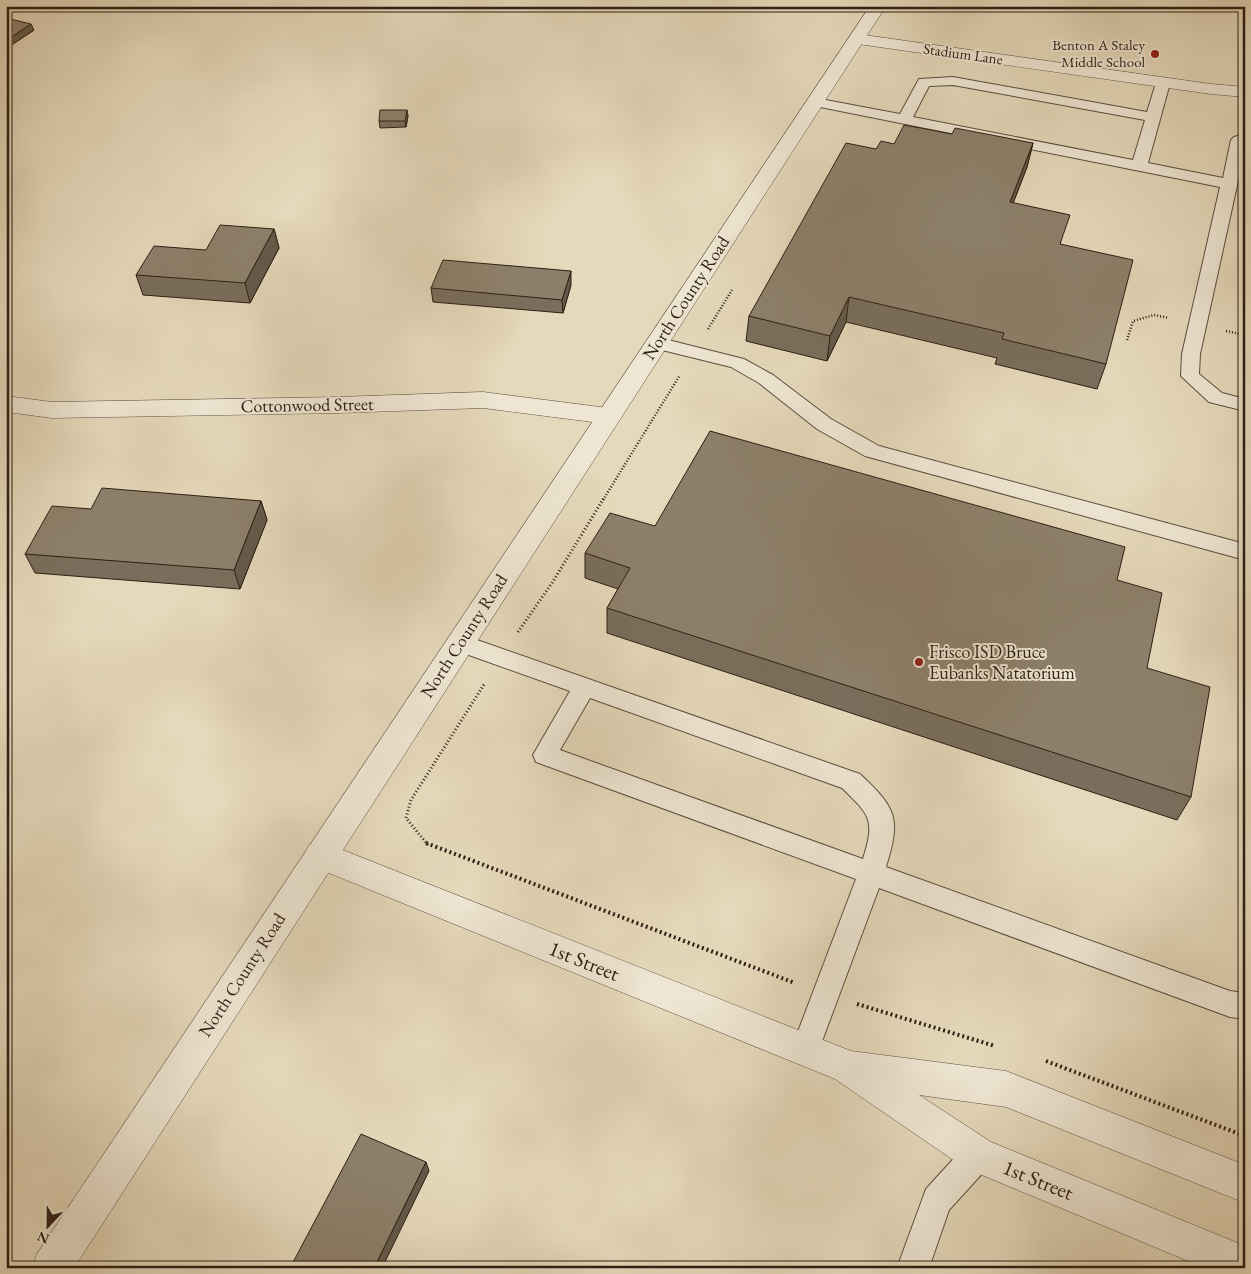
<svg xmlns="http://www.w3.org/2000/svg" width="1251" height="1274" viewBox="0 0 1251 1274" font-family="'EB Garamond',serif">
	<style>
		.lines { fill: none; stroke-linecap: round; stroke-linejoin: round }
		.service-casing { stroke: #5b4e3e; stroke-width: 2 }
		.minor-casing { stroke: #5b4e3e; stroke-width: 1 }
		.tertiary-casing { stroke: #5b4e3e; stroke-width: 1 }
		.path-far2 { stroke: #2d1f14; stroke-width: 2.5; stroke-dasharray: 1 2; stroke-linecap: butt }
		.path-far1 { stroke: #2d1f14; stroke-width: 3; stroke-dasharray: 1 2.5; stroke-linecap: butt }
		.path { stroke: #2d1f14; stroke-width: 4; stroke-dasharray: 2 3; stroke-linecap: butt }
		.service { fill: #eee6d3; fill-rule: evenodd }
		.minor { fill: #eee6d3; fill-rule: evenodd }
		.tertiary { fill: #eee6d3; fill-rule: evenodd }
		.wall { fill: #796e5c; stroke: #2d1f14 }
		.shaded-wall { fill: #635a4b; stroke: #2d1f14 }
		.building { fill: #8d806b; stroke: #2d1f14 }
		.poi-dot { fill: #8f2418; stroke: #eee6d3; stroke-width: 2 }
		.labels { text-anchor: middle; stroke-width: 4; stroke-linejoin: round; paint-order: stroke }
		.far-poi-label { font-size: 15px; fill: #2d1f14; stroke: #eee6d3; text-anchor: end }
		.far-street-label { font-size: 15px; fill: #2d1f14; stroke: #eee6d3 }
		.street-label { font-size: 18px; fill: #2d1f14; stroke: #eee6d3 }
		.poi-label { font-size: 18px; fill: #2d1f14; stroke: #eee6d3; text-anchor: start }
		.near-street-label { font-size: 21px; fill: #2d1f14; stroke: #eee6d3 }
	</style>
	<rect width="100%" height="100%" fill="#e5d9bb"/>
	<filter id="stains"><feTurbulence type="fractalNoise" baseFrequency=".004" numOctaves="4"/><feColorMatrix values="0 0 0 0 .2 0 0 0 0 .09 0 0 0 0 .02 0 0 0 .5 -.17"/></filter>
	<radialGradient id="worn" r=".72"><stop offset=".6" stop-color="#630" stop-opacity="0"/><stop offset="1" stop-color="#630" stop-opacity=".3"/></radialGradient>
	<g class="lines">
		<defs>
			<path id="service" d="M953,77l194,35 9,-29 2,-3h10l2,3 -22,80 75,15 8,-38 3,-3 11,-3v15l-45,205 -1,20 23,19 23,6v12l-36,-9 -28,-26 1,-22 38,-167 -410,-82 -2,-3 2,-3 5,-1 85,16 19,-35zM953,85l192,35 -12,40 -220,-43 16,-31z
				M656,337l88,22 29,16 58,44 48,27 366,98v16l-380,-104 -48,-27 -58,-46 -28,-16 -81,-20 -3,-4 3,-4z
				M460,634l400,140c37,35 41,44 26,93l344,124 15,2v26l-15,-2 -351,-129 -64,172 -10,4 -10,-4 -4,-10 65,-171 -320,-117 -3,-7 37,-64 -118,-42 -3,-6 3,-6zM590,698l252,90c29,28 33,32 21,71l-303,-109z
				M978,1140l11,4 4,11 -4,11 -40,44 -20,58h-32l29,-79 41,-45z"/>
			<path id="minor" d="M857,34l354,50 34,3v10l-34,-3 -360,-51 -2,-4 2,-4z
				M483,392l125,16 8,3 4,5 -4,5 -8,3 -125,-16 -145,5 -286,5 -46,-6v-16l46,6 286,-5z
				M320,841l531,210 155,20 239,94v38l-239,-96 -87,-12 72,47 254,104v22h-40l-240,-100 -130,-89 -526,-214 -5,-10 5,-10z"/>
			<path id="tertiary" d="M870,6h16l-812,1262h-42l5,-14z"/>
		</defs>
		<use href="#service" class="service-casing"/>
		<use href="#minor" class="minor-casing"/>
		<use href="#tertiary" class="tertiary-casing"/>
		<path class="path-far2" d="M708,329l24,-39
			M1226,331l19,4
			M1127,340l6,-19 21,-6 15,3
			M603,500l77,-125"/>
		<path class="path-far1" d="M518,632l34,-49 52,-85
			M428,845l-22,-27 5,-18 74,-117"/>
		<path class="path" d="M426,843l369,140
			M857,1004l138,42
			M1046,1061l199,75"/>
		<use href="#service" class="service"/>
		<use href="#minor" class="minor"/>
		<use href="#tertiary" class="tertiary"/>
	</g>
	<path class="wall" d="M6,18l28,12 -24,16 -4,-1z
		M408,116l-2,11 -26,1 -1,-7z
		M1033,143l-6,24 -14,36 48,41 45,120 -9,25 -102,-25 2,-6 -151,-36 -19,39 -81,-20 3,-25 127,-167 18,-5z
		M274,229l5,19 -29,55 -107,-8 -7,-20 70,-25z
		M571,285l-8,28 -130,-11 -2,-14z
		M261,501l6,19 -27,69 -205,-16 -10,-19 66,-45z
		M655,526l462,54 74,217 -14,23 -570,-187v-25l11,-19 -33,-11v-25z"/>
	<path class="shaded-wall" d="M31,24l3,6 -24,16 -3,-6z
		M407,110l1,6 -2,11 -1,-6z
		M1033,143l-6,24 -23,60 6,-25z
		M274,229l5,19 -29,55 -5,-20z
		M571,271v14l-8,28 -1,-13z
		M849,297l-3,25 -19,39 3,-25z
		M261,501l6,19 -27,69 -6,-19z
		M426,1162l3,9 -47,97h-8z"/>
	<path class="building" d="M6,18l25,6 -24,16 -1,-1z
		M380,110h27l-2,11h-26z
		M904,125l48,9 3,-6 78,15 -23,59 60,13 -10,29 73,16 -27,104 -104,-25 2,-6 -155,-36 -19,39 -81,-20 97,-173 30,6 5,-8 13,3z
		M220,225l54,4 -29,54 -109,-8 18,-29 52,4z
		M443,260l128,11 -9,29 -131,-12z
		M710,431l415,116 -8,33 45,13 -15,75 63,19 -19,110 -584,-189 23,-40 -45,-15 25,-40 45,13z
		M102,488l159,13 -27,69 -209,-16 27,-48 39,3z
		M361,1134l65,28 -52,106h-84z"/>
	<g class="poi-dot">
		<circle cx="1155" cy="54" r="5"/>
		<circle cx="919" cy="662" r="5"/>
	</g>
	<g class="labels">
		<g class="far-poi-label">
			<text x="1145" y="50">Benton A Staley<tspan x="1145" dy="17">Middle School</tspan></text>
		</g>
		<g class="far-street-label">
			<text transform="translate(963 54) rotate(8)" y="5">Stadium Lane</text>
		</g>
		<g class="street-label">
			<text transform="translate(686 298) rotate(-57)" y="6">North County Road</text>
			<text transform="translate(307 405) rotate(-1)" y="6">Cottonwood Street</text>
			<text transform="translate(464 636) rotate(-57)" y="6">North County Road</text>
			<text transform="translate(242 975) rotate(-57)" y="6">North County Road</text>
		</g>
		<g class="poi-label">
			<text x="929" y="658">Frisco ISD Bruce<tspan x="929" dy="21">Eubanks Natatorium</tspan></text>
		</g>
		<g class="near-street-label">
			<text transform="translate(584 961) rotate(22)" y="7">1st Street</text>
			<text transform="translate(1038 1180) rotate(22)" y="7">1st Street</text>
		</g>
	</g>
	<rect width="1251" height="1274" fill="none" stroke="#e5d9bb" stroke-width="25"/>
	<rect x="8" y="8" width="1236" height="1259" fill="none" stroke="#2d1f14" stroke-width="2.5"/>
	<rect x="12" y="12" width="1226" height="1249" fill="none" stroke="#2d1f14"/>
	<g transform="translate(48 1226) rotate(202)" stroke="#eee6d3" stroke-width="4" paint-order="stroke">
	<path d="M0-4L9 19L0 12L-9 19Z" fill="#2d1f14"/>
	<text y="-8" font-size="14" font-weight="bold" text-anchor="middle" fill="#2d1f14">N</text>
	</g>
	<rect width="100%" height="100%" filter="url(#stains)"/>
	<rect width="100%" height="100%" fill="url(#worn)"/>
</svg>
